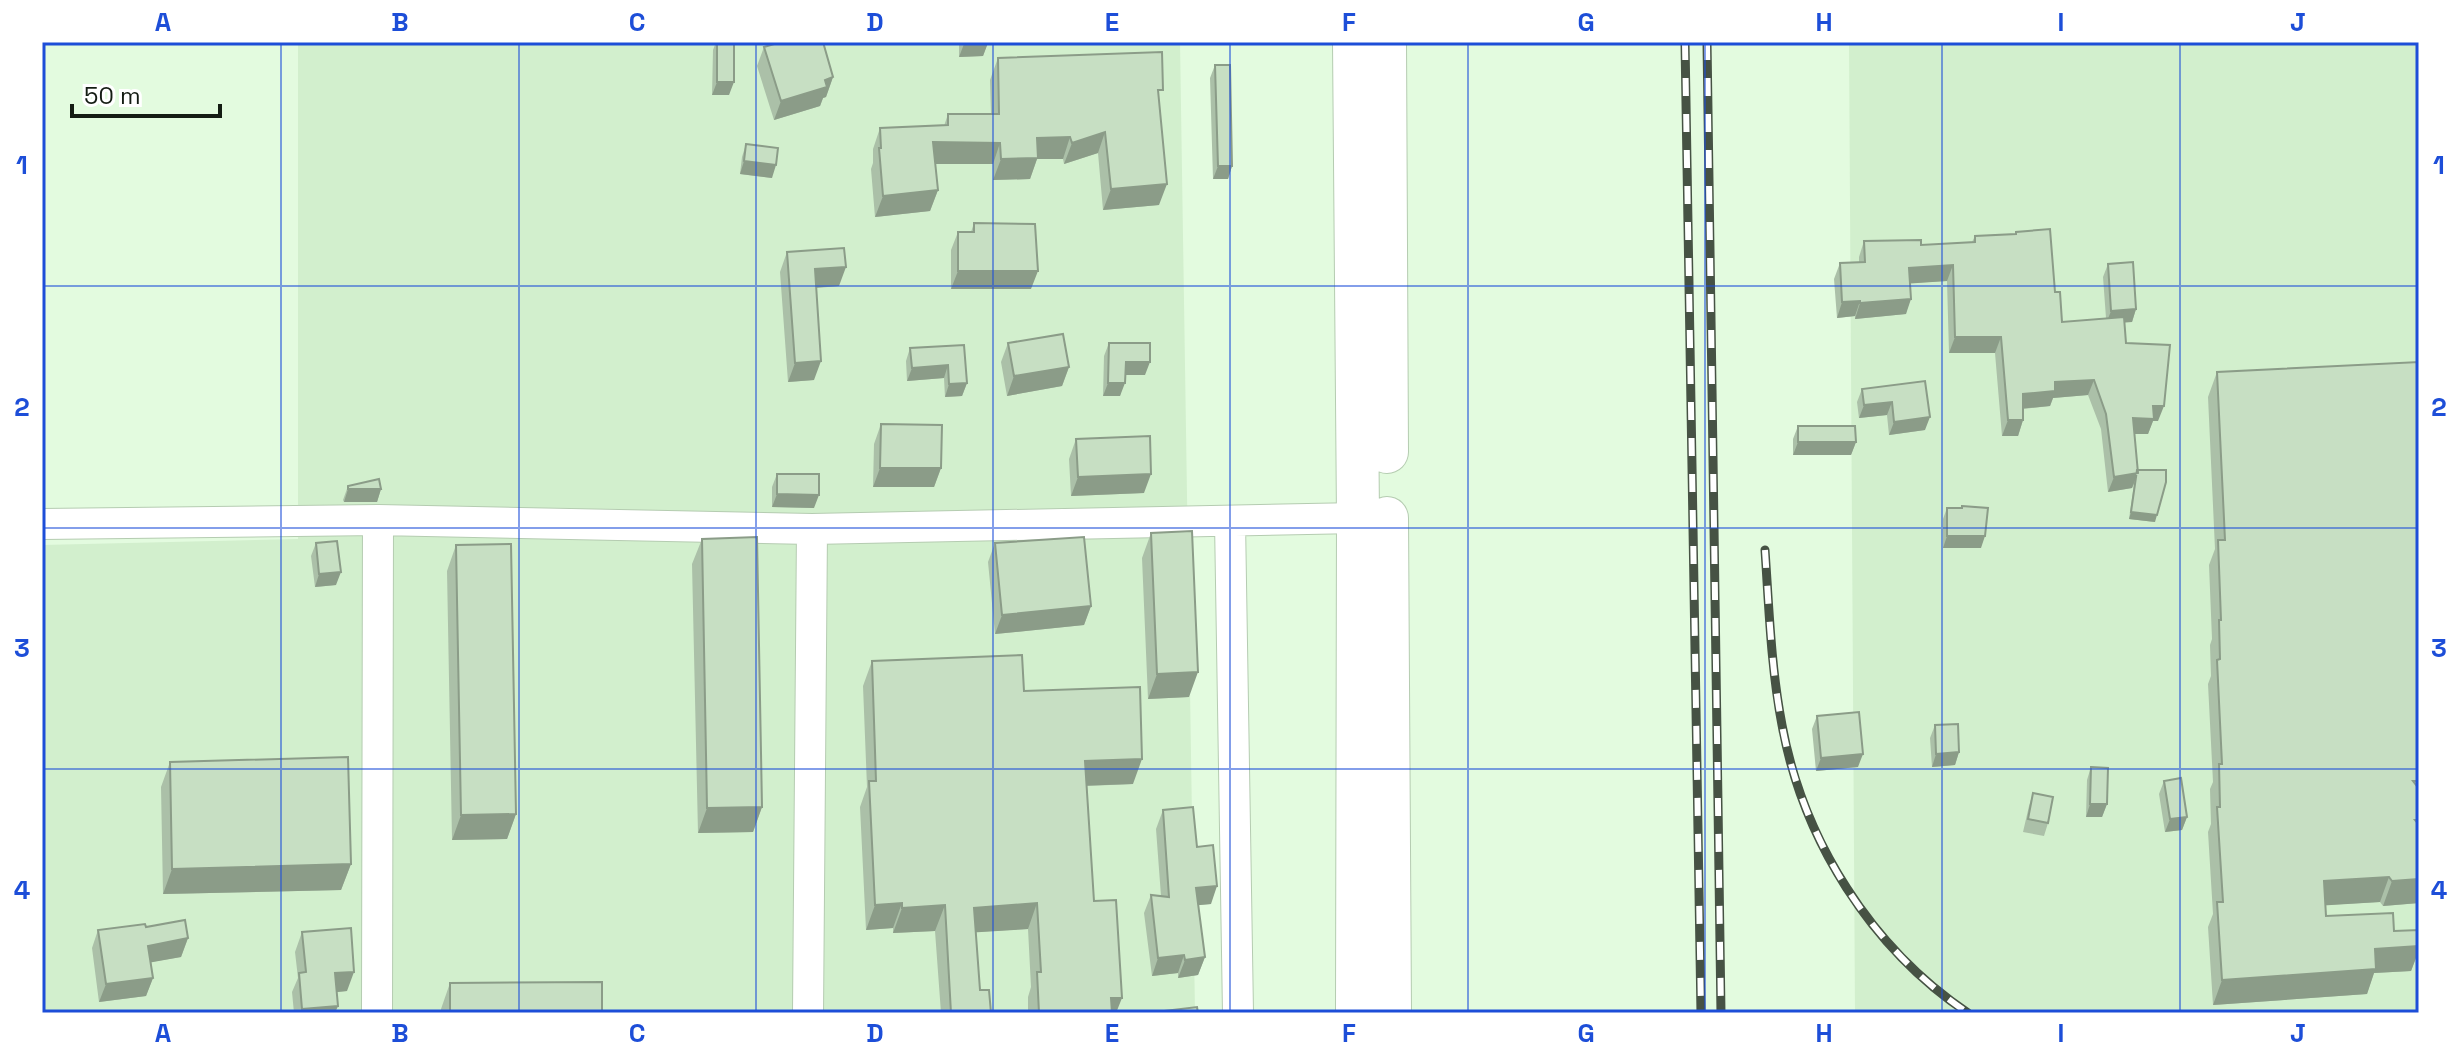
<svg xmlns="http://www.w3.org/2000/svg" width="2461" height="1055" viewBox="0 0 2461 1055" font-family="'Space Grotesk',sans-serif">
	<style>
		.built { fill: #d2efcd }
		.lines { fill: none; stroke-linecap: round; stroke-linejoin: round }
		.minor-casing { stroke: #b5ccb1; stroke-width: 32 }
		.highway-casing { stroke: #b5ccb1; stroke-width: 44 }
		.minor { stroke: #fff; stroke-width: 30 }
		.highway { stroke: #fff; stroke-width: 42 }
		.rail-casing { stroke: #465244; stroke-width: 9 }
		.rail { stroke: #fff; stroke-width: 6; stroke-dasharray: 18; stroke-linecap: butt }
		.wall { fill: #abc0a8 }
		.shaded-wall { fill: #8b9c88 }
		.building { fill: #c7dfc3; stroke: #8b9c88; stroke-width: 2 }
		.grid { fill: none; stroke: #1d4ed8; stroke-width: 2; stroke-opacity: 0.55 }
		.neatline { fill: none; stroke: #1d4ed8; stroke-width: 3 }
		.grid-label { font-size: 26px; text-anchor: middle; font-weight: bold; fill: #1d4ed8 }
	</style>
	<rect width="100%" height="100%" fill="#e3fbdf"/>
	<path class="built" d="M298,42h882l15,971h-1153v-468l256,-6z
		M1849,42h570v971h-564z"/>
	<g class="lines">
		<defs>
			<path id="minor" d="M1230,521l8,492
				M42,524l336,-4 434,9 546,-11
				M377,1013l1,-493
				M808,1013l4,-484"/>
			<path id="highway" d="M1354,42l4,476 -1,495
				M1385,42l2,410
				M1387,518l3,495"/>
		</defs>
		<use href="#minor" class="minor-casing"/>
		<use href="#highway" class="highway-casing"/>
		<use href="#minor" class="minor"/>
		<use href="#highway" class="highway"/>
		<defs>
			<path id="rail" d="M1685,42l16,971
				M1707,42l14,971
				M1765,550c4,58 6,118 17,175 21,115 89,223 186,288"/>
		</defs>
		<use href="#rail" class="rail-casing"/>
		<use href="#rail" class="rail"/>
	</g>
	<path class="wall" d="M716,42h18l-5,53h-17l1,-45z
		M959,42h29l-5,14 -24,1z
		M764,47l69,30 -7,20 -3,1 -3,8 -46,14 -17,-54z
		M998,58l161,43v104l-56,5 -5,-57 -34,11 -1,-5h-26l-7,20 -37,1v-16h-58l3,26 -8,21 -55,6 -4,-48 2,-6v-14l7,-21 64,-2 4,-12h43l-1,-34z
		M1215,65l17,101 -4,13h-15l-3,-101z
		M746,144l26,34 -32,-4 2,-17z
		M974,223l57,66h-80v-39l7,-18h13z
		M2016,232l39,60 7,30 44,-4 -3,-41 5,-13 28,45 -4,13h-8l2,21 32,78h-5l-5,13h-14l3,36 18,52 -26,-3 5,-35 -2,4 -24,4 -7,-63 -13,-34 -35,3 -3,8 -27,3v11l-5,16h-16l-7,-83h-46l-2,-72 -37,2 -4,31 -51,5v-3l-18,2 -3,-39 6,-16 19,-1v-5l5,-16 57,4 51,-3 3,-6 40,-2z
		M787,252l52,34 -22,2 -3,92 -26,2 -8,-110z
		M1008,343l61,24 -7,19 -55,10 -6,-34z
		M1109,343l36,32h-20l-5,21h-17l1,-40z
		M964,345l3,38 -5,13 -17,1 -1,-19 -37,3 -1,-20 4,-13z
		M2419,362v541l-36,3 -3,-4 -55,3 1,11 68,15 25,-1v20l-8,21 -37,2 -7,21 -154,11 -5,-78 5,-13 -5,-82 3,-8 -1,-35 3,-7 -5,-98 3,-8 -1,-31 2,-6 -3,-74 6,-16 -7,-152 9,-25z
		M1925,381v49l-36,5 -2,-20 -28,3 -2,-16 5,-13z
		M881,424l60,44 -7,19h-61l1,-43z
		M1798,426l58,16 -5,13h-58v-16z
		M1076,439l68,54 -73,3 -2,-37z
		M777,474l37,34 -42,-1v-20z
		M348,486l33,3 -4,13h-33l-1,-2z
		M1947,508h15l19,40h-38v-29z
		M1151,533l38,164 -41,2 -6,-141z
		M702,539l60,268 -9,25 -55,1 -6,-269z
		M316,543l20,42 -21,2 -4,-31z
		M995,543l96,63 -7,19 -89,9 -7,-72z
		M456,545l60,269 -9,25 -55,1 -5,-269z
		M872,661l152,30 109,93 -46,2 7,115 22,112h-88v-16l3,-10 -3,-58 -52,3 4,58 11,23h-50l-6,-82 -42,2v-5l-27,2 -6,-123 7,-20 -4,-101z
		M1817,716l41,51 -42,4 -4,-42z
		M1935,725l24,27 -4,13 -23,2 -2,-29z
		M170,762l181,102 -10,26 -178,4 -2,-107z
		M2091,767l16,37 -5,13h-16l1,-37z
		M2164,781l23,36 -5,13 -17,2 -6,-38z
		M2033,793l15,30 -4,13 -21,-4 6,-26z
		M1163,810l34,37 14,57 -13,1 7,52 -7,18 -20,3v-5l-26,3 -8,-63 7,-18 10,1 -5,-67z
		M146,927l42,11 -7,19 -30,5 2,16 -7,18 -47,6 -7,-54 6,-18z
		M302,932l45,59 -11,1 -1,21h-41l-2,-21 6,-14 -3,-26z
		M450,983l152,30h-161v-4z"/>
	<path class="shaded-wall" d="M988,43l-5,13 -24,1 5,-13z
		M833,77l-7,20 -3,1 -3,8 -46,14 7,-19 44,-21z
		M717,82h17l-5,13h-17z
		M1105,132l-7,21 -34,11 8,-21z
		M1070,137l-7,22h-26l-7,20 -37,1 8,-21 36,-21z
		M933,142l67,1 -7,21h-67z
		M744,161l32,4 -4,13 -32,-4z
		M1218,166h14l-4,13h-15z
		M1167,184l-8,21 -56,5 8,-21z
		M938,190l-8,21 -55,6 8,-21z
		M1953,265l-6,16 -44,3 6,-16z
		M846,267l-7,19 -31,2 7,-19z
		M958,271h80l-7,18h-80z
		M1911,299l-5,15 -51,5 5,-16z
		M1860,301l-5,15 -18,2 5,-16z
		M2136,309l-4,13 -26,2 5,-13z
		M1955,337h46l-6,16h-46z
		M821,361l-7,19 -26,2 7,-19z
		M1126,362h24l-5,13h-24z
		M948,365l-4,13 -37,3 5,-13z
		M1069,367l-7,19 -55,10 7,-20z
		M2094,380l-6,15 -35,3 -3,8 -33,3 6,-15 32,-12z
		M967,383l-5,13 -17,1 4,-13z
		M1108,383h17l-5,13h-17z
		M1892,402l-5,13 -28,3 5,-13z
		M2153,406h11l-6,15h-5l-5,13h-21l6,-16z
		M1930,417l-5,13 -36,5 5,-13z
		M2008,420h15l-5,16h-16z
		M1798,442h58l-5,13h-58z
		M880,468h61l-7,19h-61z
		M2138,473l-6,15 -24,4 6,-15z
		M1151,474l-7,19 -73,3 7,-19z
		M348,489h33l-4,13h-33z
		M777,494l42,1 -5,13 -42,-1z
		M2131,512l26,3 -2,7 -26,-3z
		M1947,536h38l-4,12h-38z
		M341,572l-5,13 -21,2 4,-13z
		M1091,606l-7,19 -89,9 7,-19z
		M1198,672l-9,25 -41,2 9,-25z
		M1959,752l-4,13 -23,2 4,-13z
		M1863,754l-5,13 -42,4 5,-13z
		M1142,759l-9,25 -57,2 9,-25z
		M2090,804h17l-5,13h-16z
		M762,807l-9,25 -55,1 9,-25z
		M516,814l-9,25 -55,1 9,-25z
		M2187,817l-5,13 -17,2 5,-13z
		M351,864l-10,26 -178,4 9,-25z
		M2389,877l-9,25 -65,4 9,-25z
		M2419,879v24l-36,3 9,-25z
		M1217,886l-6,18 -22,2 7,-18z
		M902,903l-9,25 -27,2 9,-25z
		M1037,903l-9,26 -63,4 9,-25z
		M945,905l-10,26 -42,2 9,-25z
		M188,938l-7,19 -39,7 6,-18z
		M2419,946v4l-8,21 -37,2 -7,21 -154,11 9,-25 153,-31z
		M1184,955l-6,18 -26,3 6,-18z
		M1205,957l-7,18 -20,3 7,-18z
		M354,972l-7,19 -19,2 7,-20z
		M153,978l-7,18 -47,6 7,-18z
		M1111,998h11l-6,15h-10z
		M338,1006l-3,7h-34l1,-4z"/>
	<path class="building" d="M717,42h17v40h-17z
		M781,42h42l10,35 -8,3 2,7 -46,14 -17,-54z
		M964,42h24v1l-24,1z
		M1162,52l1,38h-5l9,94 -56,5 -6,-57 -33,11 -2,-6 -33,1 1,20 -37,1 -1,-16 -67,-1 5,48 -55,6 -4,-48h2l-1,-20 68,-3v-11h51l-1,-56z
		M1215,65h15l2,101h-14z
		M746,144l32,4 -2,17 -32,-4z
		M974,223l61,1 3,47h-80v-39h16z
		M2050,229l5,63h5l2,30 62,-5 2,26 44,2 -6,61h-11l1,13 -21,-1 5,55 -24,4 -8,-63 -12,-34 -39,2v9l-32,3v26h-15l-7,-83h-46l-2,-72 -44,3 2,31 -51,4v-2l-18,1 -2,-39 25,-1 -1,-21 57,-1v5l54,-3v-6l41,-2v-2z
		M844,248l2,19 -31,2 6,92 -26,2 -8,-111z
		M2133,262l3,47 -25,2 -3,-47z
		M1063,334l6,33 -55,9 -6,-33z
		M1109,343h41v19h-24l-1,21h-17z
		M964,345l3,38 -18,1 -1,-19 -36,3 -2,-20z
		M2419,362v419h-6l6,8v31h-4l4,5v54l-27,2 -3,-4 -65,4 2,35 67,-3 1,18 25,-1v16l-44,3 1,20 -154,11 -5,-78h6l-6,-95h3l-1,-43h3l-5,-104 3,-1 -1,-39h2l-3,-80h7l-8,-168z
		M1925,381l5,36 -36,5 -2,-20 -28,3 -2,-16z
		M881,424l61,1 -1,43h-61z
		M1798,426h57l1,16h-58z
		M1150,436l1,38 -73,3 -2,-38z
		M2137,470h29v12l-9,33 -26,-3z
		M777,474h42v21l-42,-1z
		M379,479l2,10h-33v-3z
		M1962,506l26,2 -3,28h-38v-28h15z
		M1192,531l6,141 -41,2 -6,-141z
		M757,537l5,270 -55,1 -5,-269z
		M1084,537l7,69 -89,9 -7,-72z
		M337,541l4,31 -22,2 -3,-31z
		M511,544l5,270 -55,1 -5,-270z
		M1022,655l2,36 116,-4 2,72 -57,2 9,140 22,-1 6,98h-11l1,15h-73l-2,-41h4l-4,-69 -63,5 6,82h9l2,23h-40l-6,-108 -43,3v-5l-27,2 -6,-124h7l-4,-120z
		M1859,712l4,42 -42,4 -4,-42z
		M1958,724l1,28 -23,2 -1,-29z
		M348,757l3,107 -179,5 -2,-107z
		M2091,767l17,1 -1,36h-17z
		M2181,778l6,39 -17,2 -6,-38z
		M2033,793l20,4 -5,26 -20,-4z
		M1193,807l4,40 16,-2 4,41 -21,2 9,69 -20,3 -1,-5 -26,3 -7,-63 18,2 -6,-87z
		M185,920l3,18 -40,8 5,32 -47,6 -8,-54 47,-6 1,3z
		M351,928l3,44 -19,1 3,33 -36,3 -3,-36 7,-1 -4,-40z
		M602,982v31h-152v-30z
		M1197,1007l1,6h-33v-2z"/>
	<path class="grid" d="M281,42v971M519,42v971M756,42v971M993,42v971M1230,42v971M1468,42v971M1705,42v971M1942,42v971M2180,42v971M42,286h2377M42,528h2377M42,769h2377"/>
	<rect width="2461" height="1055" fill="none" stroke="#ffffff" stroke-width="88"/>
	<path d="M72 104v12h148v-12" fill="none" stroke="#141c13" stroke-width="4"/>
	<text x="84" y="104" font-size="24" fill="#141c13" stroke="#ffffff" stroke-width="6" paint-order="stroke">50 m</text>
	<rect x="44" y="44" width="2373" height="967" class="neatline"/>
	<g class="grid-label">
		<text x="163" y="31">A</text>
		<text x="400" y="31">B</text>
		<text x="637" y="31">C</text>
		<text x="875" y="31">D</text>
		<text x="1112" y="31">E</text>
		<text x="1349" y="31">F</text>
		<text x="1586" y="31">G</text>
		<text x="1824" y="31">H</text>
		<text x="2061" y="31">I</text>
		<text x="2298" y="31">J</text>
		<text x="22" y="174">1</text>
		<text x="2439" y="174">1</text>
		<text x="22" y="416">2</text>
		<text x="2439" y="416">2</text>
		<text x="22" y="657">3</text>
		<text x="2439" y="657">3</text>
		<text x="22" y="899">4</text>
		<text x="2439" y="899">4</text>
		<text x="163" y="1042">A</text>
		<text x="400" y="1042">B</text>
		<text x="637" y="1042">C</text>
		<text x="875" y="1042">D</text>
		<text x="1112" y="1042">E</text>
		<text x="1349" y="1042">F</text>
		<text x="1586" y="1042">G</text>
		<text x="1824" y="1042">H</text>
		<text x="2061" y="1042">I</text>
		<text x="2298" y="1042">J</text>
	</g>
</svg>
